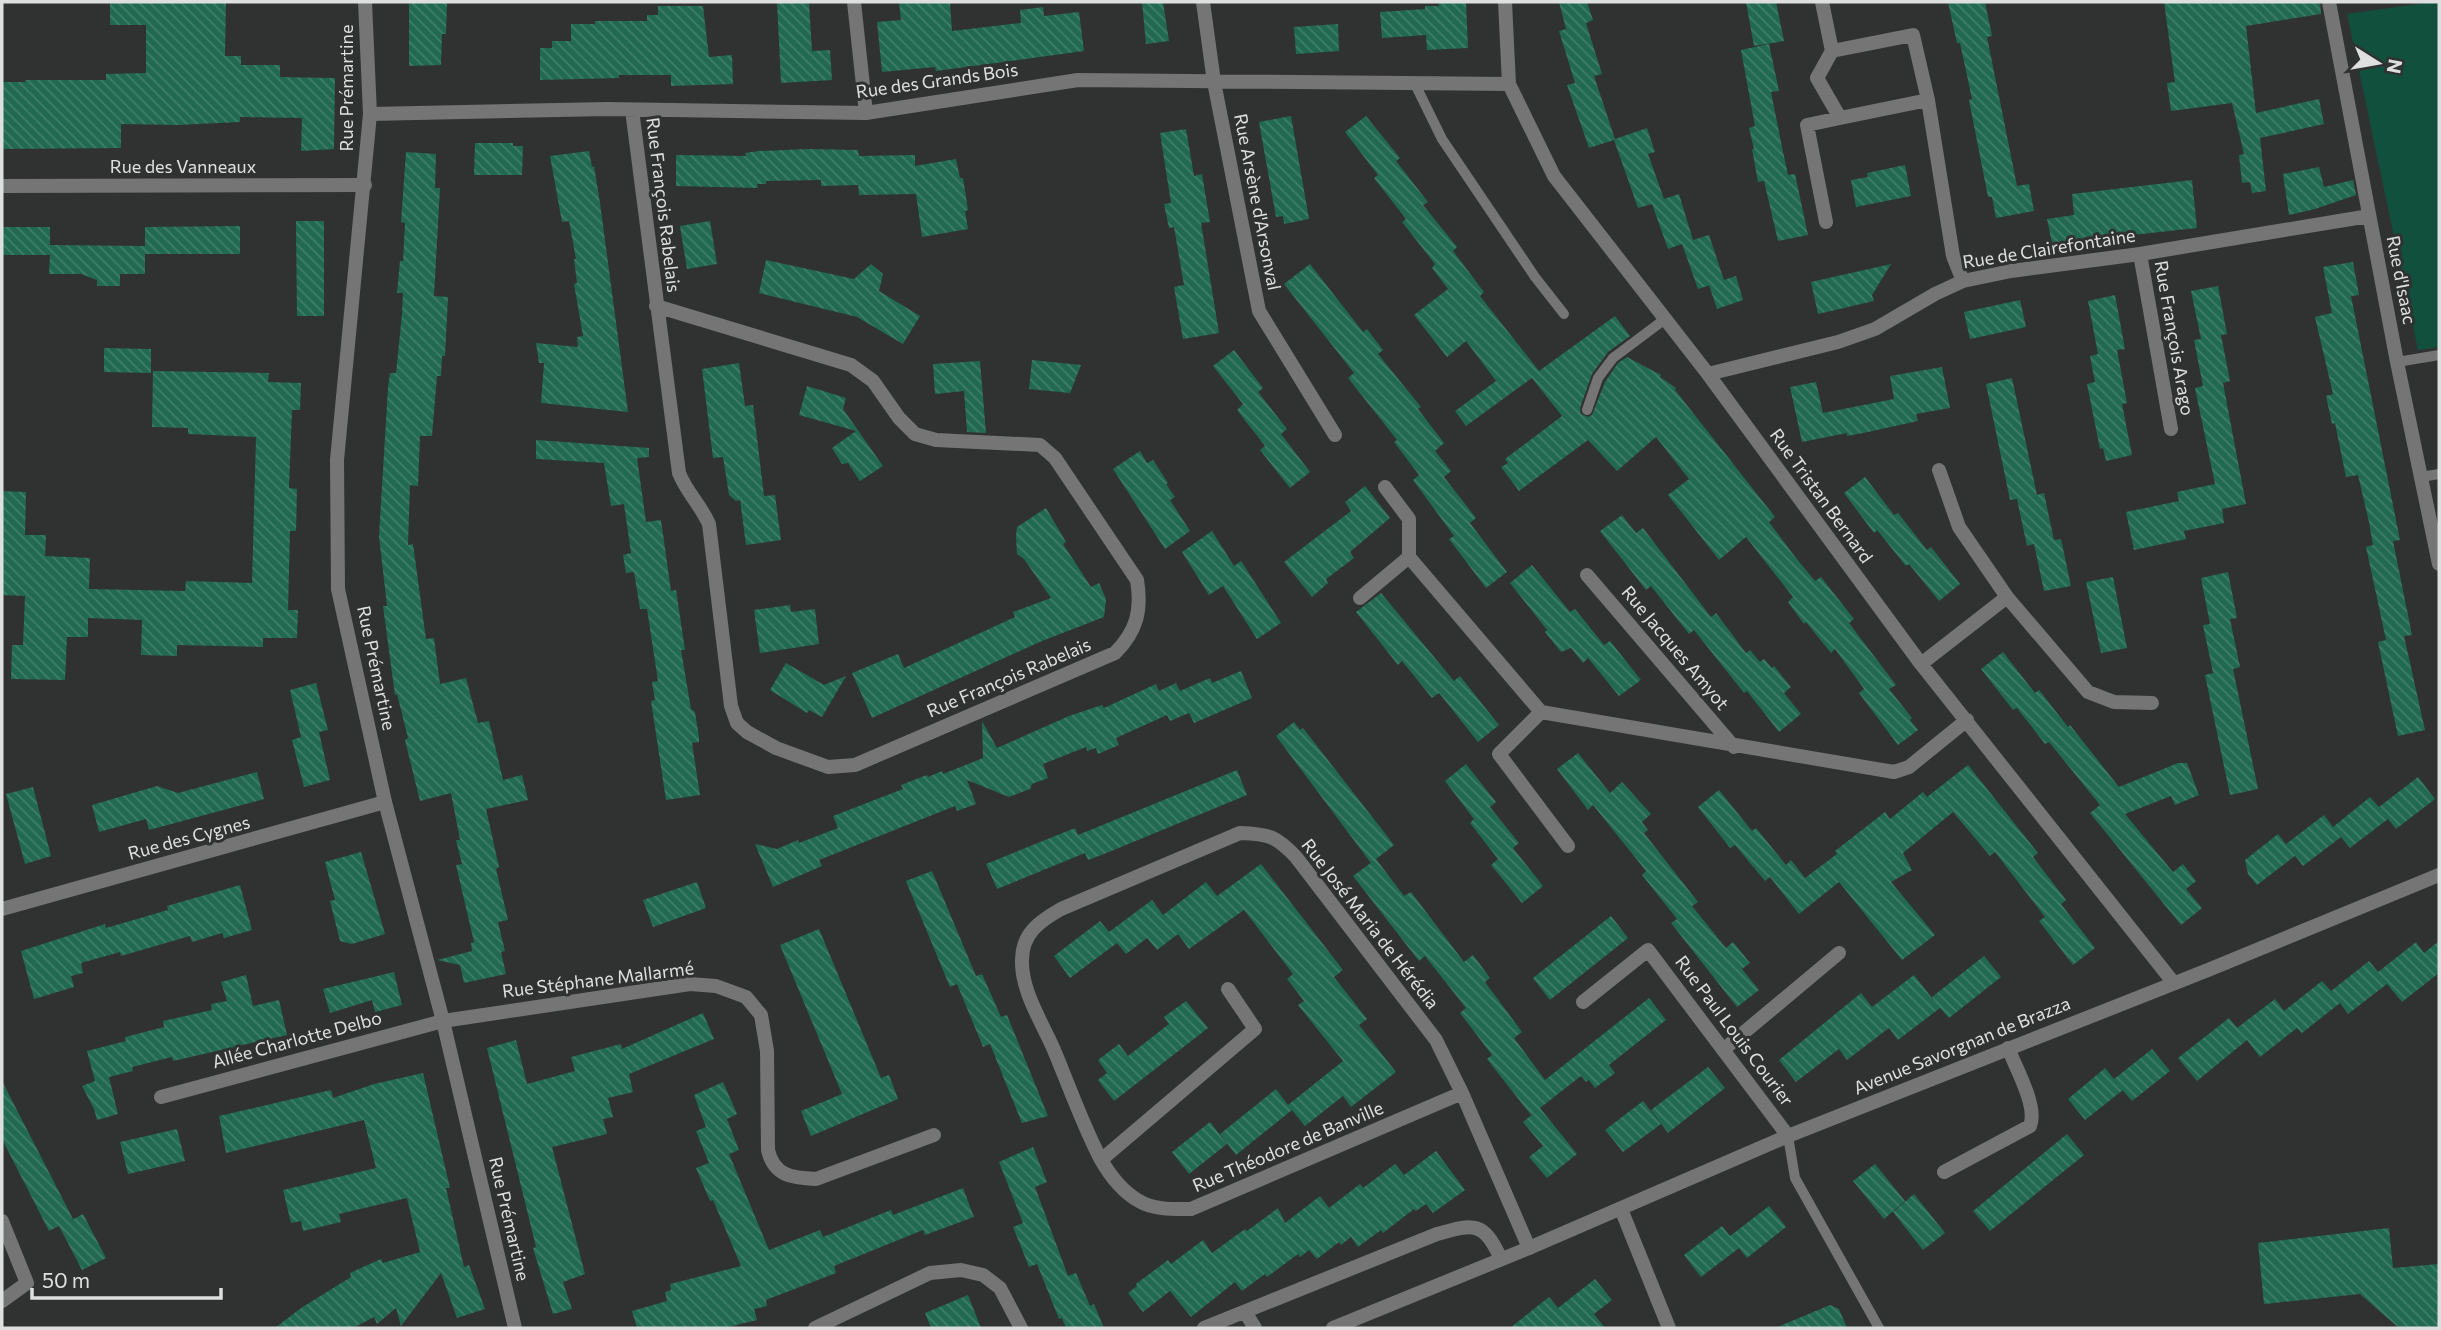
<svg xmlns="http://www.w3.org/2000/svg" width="2441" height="1330" viewBox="0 0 2441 1330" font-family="Commissioner,sans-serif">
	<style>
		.park { fill: #11503c }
		.building { fill: url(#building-back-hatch) }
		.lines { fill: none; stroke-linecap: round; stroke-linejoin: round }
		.service { stroke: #747574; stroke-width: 10 }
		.minor { stroke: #747574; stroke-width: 14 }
		.tertiary { stroke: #747574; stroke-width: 14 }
		.labels { text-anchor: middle; stroke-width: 6; stroke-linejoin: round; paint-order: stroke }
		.street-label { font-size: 18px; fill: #dee0df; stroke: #303231 }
	</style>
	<defs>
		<pattern id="building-back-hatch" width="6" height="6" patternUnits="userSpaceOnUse" patternTransform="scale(1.75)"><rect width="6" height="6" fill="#216951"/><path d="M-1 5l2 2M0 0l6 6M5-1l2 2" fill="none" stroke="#417e6a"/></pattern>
	</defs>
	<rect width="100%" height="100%" fill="#303231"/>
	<path class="park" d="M2432,2h7v345l-21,3 -71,-336z"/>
	<path class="building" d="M110,2h116l-1,54h16v9h39v12l55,1 -1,71 -33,2 1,-33 -62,-1v5l-63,3 -56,-1v24l-119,1v-67h24l-1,-2h81v-6l40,-1v-48h-36z
		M409,2h38l-1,32h-4l-1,31 -32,1z
		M777,2h32l3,49 18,-1 2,30 -51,3z
		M899,2l51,1 2,28 69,-8 -1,-13 23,-3 1,9 35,-4 5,39 -148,20 -1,-4 -53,5 -5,-50 24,-2z
		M1142,2h21l6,39 -23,3z
		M1439,2h27l2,46 -41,2 -1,-15 -44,3 -2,-26 45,-3v-3h14z
		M1559,2h28l6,18 -7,3 16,51 -8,2 21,63 32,-11 8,24 -7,2 16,45 15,-5 14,46 16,-5 15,45 12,-4 7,24 -26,9 -8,-24 14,-4 -25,8 -16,-45 -14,5 -16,-45 -14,4 -24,-68 -25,8 -22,-63 8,-2 -16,-52 7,-2z
		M1746,2h30l8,39 -30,5z
		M1948,2h37l7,34 -5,1 30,149 12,-2 5,27 -38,7 -4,-21h-4l-19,-97 3,-1 -12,-56h-3z
		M2164,2h156l1,12 -75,12 10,87 63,-14 5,25 -64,14 6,53 -14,2 -2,-11 -8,1 -3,-28 5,-1 -12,-51 -61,8 -4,-28 8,-1z
		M658,6h45l6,51 23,-2 1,29 -62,2v-11h-52v3l-79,2v-32h12v-7h19v-17h24v-3h52v-6h11z
		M1338,24l1,27 -43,3 -2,-27z
		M1769,44l10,47 -8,1 11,55 6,28 7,-1 13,61 -30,6 -14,-60 -6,1 -6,-33h2l-5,-21 6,-2 -14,-76z
		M1291,116l18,103 -25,5 -1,-8 -7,1 -17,-95z
		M1366,116l34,42 -4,3 32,41 -5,3 34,42 -4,4 31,41 -4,4 59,75 76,-55 15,20 -22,16 -16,22 -12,34 1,6 7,3 4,-2 13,-33 13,-19 9,-6 34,18 -1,2 16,11 -1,2 100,127 -6,5 27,36 19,23 6,-4 33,42 -5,4 47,62 -7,4 23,29 -2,2 8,10 -20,15 -39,-52 5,-4 -29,-40 -4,4 -25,-31 -2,2 -16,-22 5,-5 -47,-60 -27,23 -3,-4 -48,-61 21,-16 -33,-42 -39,34 -29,-31 -69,51 -18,-24 7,-4 -3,-4 57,-43 -30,-38 -66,48 -11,-15 41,-30 -30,-40 -19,16 -33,-42 34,-26 -16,-21 3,-4 -33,-42 4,-3 -32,-41 4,-3 -33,-43z
		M1186,129l8,47 8,-2 8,48 -9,1 18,110 -36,6 -9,-52 10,-2 -10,-58 -5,1 -5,-24 7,-1 -11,-70z
		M475,143h38v3h10l-1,29h-48z
		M807,149l51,1 1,6 56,-1v11l41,-7 4,19h3l5,32 -3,1 3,18 -46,8 -6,-43 -57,1 -1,-10 -37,1v-6l-55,1v3h-9l1,4 -82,-2v-31l70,1 -1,-3 14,-2z
		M589,151l3,16 2,-1 6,37 28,209 -87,-9 3,-40h-5l-3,-20 42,4 -1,-10 6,-1 -9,-52 3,-1 -3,-24h2l-7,-38 -7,1 -12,-66z
		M406,152l30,2 -1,34h5l-6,108 14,1 -3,59h-3l-1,20h-4l-5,60h-12l-2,50 -8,-1 -2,60 5,-1 13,95 8,-1 6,46 26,-6 12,45 11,-2 14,59 19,-5 6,25 -42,9 13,58 -3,2 12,51 -10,2 7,29 -4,1 5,22 -42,9 -4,-18 -23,-5 35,-9 -1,-8 3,-1 -18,-77 6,-1 -6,-24h4l-9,-47 -31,8 -15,-61 3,-2 -11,-44 -2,1 -12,-89h4l-8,-70 9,-148 2,-15h6l6,-59 1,-21h-6l3,-32h3l2,-38 -4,-1z
		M1905,165l6,31 -55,11 -5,-27 17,-3 -1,-4z
		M2319,167l5,20 29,-7 3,15 -41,14 -26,6 -6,-41z
		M2192,180l5,48 -120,13 1,5 -25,2 -6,-29 27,-4 -2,-21z
		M296,221h28v95h-27z
		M710,221l7,43 -30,5 -7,-43z
		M240,226v28h-95v20h-25v12h-23v-6l-16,-6h-32l1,-19h-48v-28h48v27v-9l95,1v-19z
		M766,260l88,19 17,-15 12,10 -4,17 41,25 -17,28 -46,-27 -98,-24z
		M2353,262l6,33 -8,1 49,244 -7,1 19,94 -8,1 21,94 -27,6 -20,-94 8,-2 -20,-93 7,-2 -4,-23 -11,-47 -12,2 -11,-54 -3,1 -6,-28 7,-2 -18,-77 17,-4 -9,-46z
		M1310,264l53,68 4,-3 16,21 -5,4 43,53 -3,2 26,34 -9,8 16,20 -7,6 32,41 -6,5 37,49 -21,16 -37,-49 5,-3 -41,-56 6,-5 -25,-33 3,-2 -49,-62 6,-5 -70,-89z
		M1891,264l-19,31 2,6 -56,13 -7,-32z
		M2218,286l9,48 -6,1 9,46 -7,2 23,121 -24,5 2,14 -40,8 2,8 -52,11 -8,-38 53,-11 -2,-9 38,-8 -20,-96 8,-2 -9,-46 7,-1 -10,-48z
		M2115,295l10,54 -8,1 10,53 -5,1 10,51 -26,6 -3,-13 -3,1 -13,-65 8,-2 -5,-26 8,-2 -10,-53z
		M2020,300l6,27 -56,12 -6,-27z
		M104,348l47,1v24l-47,-1z
		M1234,350l29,38 -5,4 29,37 -6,5 29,38 -20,16 -30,-38 5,-4 -28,-36 6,-6 -30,-38z
		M1032,360l49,5 -11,28 -41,-4z
		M980,361l6,72 -19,-1 -3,-41 -29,3 -2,-30z
		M739,363l6,43 8,-1 11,91 11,-1 6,45 -35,5 -6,-45 -4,1 -7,-6 -6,-38 -10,1 -11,-89z
		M1942,367l8,41 -34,6 2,7 -50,11 -21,4v-3l-45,9 -12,-55 26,-5 7,31 71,-14 -4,-23z
		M153,371l116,2 -1,9 33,1 -1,27h-8l-3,78 8,1 -1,42h-6l-2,79h10l-1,28h-34v9l-86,-2v11l-36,-1 1,-35 -54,-2v19h-21l-2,43 -54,-1 1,-34h11l2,-49 -23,-1v-104l24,1 -1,43h21l-1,21 45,2 -1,31 96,2 1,-10 66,2 4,-146 -68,-3v-6l-36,-1z
		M2012,378l25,117 7,-2 10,47 7,-1 10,47 -27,5 -10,-47 -7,2 -10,-47 -7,1 -24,-116z
		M807,386l39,12 -3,11 40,57 -23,15 -12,-18 -6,1 -10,-16 24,-17 -57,-16z
		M536,440l113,8v9l-12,1 9,64 15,-2 10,71 5,-1 9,60h-4l10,59 4,3 4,25v5l-7,1 8,52 -34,5 -15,-99 4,-1 -3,-18 6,-1 -11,-72h-7l-6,-37 -8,1 -3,-18 8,-2 -7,-49 -13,2 -7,-43 -68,-4z
		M1140,451l7,12 6,-3 15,23 -2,1 9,13 -5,3 20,31 -25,18 -52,-80z
		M1865,477l29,38 4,-2 29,37 4,-3 29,37 -21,17 -30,-37 -3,2 -29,-36 -3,3 -30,-40z
		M1365,486l25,32 -40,34 4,6 -28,21 2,4 -16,14 -28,-35 67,-51 -6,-9z
		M1046,508l20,34 -3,2 28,43 8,-4 7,16 -2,18 -62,24 -170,77 -20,-45 46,-19 6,14 111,-51 -2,-5 38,-14 -27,-39 -7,-5 -1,-18 1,-9z
		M1622,515l14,18 7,-5 68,89 5,-4 30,40 4,-3 10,12 4,-3 8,9 2,-2 17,21 -7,6 17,21 -22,18 -32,-41 -3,2 -50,-63 -5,4 -38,-48 -5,4 -46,-59z
		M1212,531l22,35 7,-5 40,62 -24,16 -34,-53 -14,9 -27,-43z
		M1532,565l38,47 5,-3 29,36 6,-4 31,39 -22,16 -31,-38 -5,5 -12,-15 -10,4 -16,-20 2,-2 -37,-47z
		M2228,572l9,46 -7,1 10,48 -7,2 25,120 -28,6 -25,-120 8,-2 -10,-48 7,-1 -9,-46z
		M2113,577l14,71 -26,5 -15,-71z
		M1381,593l73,88 6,-5 39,49 -21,17 -39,-49 -7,5 -30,-37 -4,4 -42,-53z
		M790,605l1,7 24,-3 4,35 -59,9 -6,-43z
		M2003,652l32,41 4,-3 29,37 2,-2 49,62 59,-24h9l12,32 -24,10 -4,-9 -46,18 48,58 10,-8 13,17 -10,8 16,19 -21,17 -91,-112 10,-8 -51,-63 -4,2 -28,-36 -4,2 -32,-41z
		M786,663l38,22 22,-9 -24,41 -13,-7 -2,3 -37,-23z
		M1241,671l11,27 -58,25 -5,-10 -19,8 -3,-6 -51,23 3,7 -21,9 -2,-6 -9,3 -1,-4 -43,17 5,14 -16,6 -2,5 -21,8 -42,-17 9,24 -19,7 -2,-5 -136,54 3,6 -49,21 -18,-43 22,5 21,-9 1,3 39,-15 -5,-12 70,-27 -2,-4 26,-10 1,2 14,-6 1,3 40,-16 -1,-37 15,27 72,-32 33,-11 2,3 52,-24 3,7 17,-8 4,8 30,-13 2,5z
		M316,683l12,47 -9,2 11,48 -26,7 -12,-47 9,-3 -11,-47z
		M1294,722l6,8 3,-2 91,117 -23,18 -95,-127z
		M1578,753l32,40 12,-11 29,32 -9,8 6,8 -4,3 54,69 -6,4 34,42 7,-6 17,21 -8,6 17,21 -22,17 -66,-84 6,-4 -35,-44 4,-4 -53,-66 -5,5 -31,-41z
		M1466,764l30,38 -6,5 29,36 -6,5 30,38 -21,17 -31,-38 7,-6 -28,-36 4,-4 -29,-38z
		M1968,765l70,88 -5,4 33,43 -5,4 34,44 -22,17 -34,-44 6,-4 -50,-65 -5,4 -37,-44 -50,41 9,17 -21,12 44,53 -33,25 -63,-78 -40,32 -29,-37 -5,4 -30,-36 -5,3 -32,-41 21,-17 33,41 4,-3 30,37 5,-5 14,18 32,-24 -2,-3 50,-39 5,7 33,-27 4,5z
		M1237,770l10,25 -143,59 -16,6 -3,-7 -88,36 -11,-25 89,-36 3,7z
		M257,772l7,27 -115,31 -3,-11 -47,13 -7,-27 65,-19 21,7z
		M2418,777l17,22 -39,30 -8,-10 -38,29 -9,-11 -38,29 -17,-22 38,-29 9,12 37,-30 9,10z
		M33,787l18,69 -26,8 -19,-70z
		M2278,834l17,22 -38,29 -9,-11 -3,-14z
		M361,852l24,82 -33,10 -12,-3 -10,-40 5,-1 -10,-38z
		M1376,859l28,37 7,-4 53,70 9,-7 6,8 11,15 -5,4 37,50 -8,6 31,42 104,-82 17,22 -57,45 6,8 -20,15 -6,-8 -3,2 -5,-6 -50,39 -44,-56 5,-4 -32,-42 6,-5 -41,-52 -6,5 -66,-85z
		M1261,864l82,106 -9,7 33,42 -8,6 37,47 -45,35 -8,-11 -38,30 -13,-16 -56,45 -16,-21 56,-45 12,16 55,-44 -45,-56 6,-4 -17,-22 6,-5 -49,-64 -55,39 -11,-15 -21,16 -10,-12 -21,16 -9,-11 -47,35 -16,-22 46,-35 9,11 43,-32 11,15 43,-33 11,14z
		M932,871l44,105 6,-2 19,43 6,-2 41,101 -26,7 -32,-79 -7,3 -26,-63 -7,3 -44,-106z
		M697,882l9,26 -53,19 -10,-27z
		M240,885l12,45 -28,8 -2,-5 -30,9 -2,-6 -69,20 -1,-4 -39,11 2,10 -12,3 3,11 -40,12 -13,-48 84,-27 1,4 62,-18 -1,-4z
		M1611,916l17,22 -78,62 -17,-22z
		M819,929l62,149 8,-3 9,24 -87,37 -10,-25 41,-17 -62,-149z
		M2439,941v32l-37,29 -15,-18 -39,30 -8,-11 -38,30 -5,-5 -37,29 -13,-17 -50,41 -19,-23 51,-40 14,17 -6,-7 38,-29 9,12 38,-30 9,10 38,-30 9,11 38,-30 8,11z
		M1984,956l17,21 -52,41 -9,-10 -42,32 -9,-12 -42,32 -8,-11 -43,33 -17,-22 82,-67 11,14 42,-32 21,27 -3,-5z
		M394,972l8,33 -27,7 -3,-12 -42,13 -7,-24z
		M246,975l7,31 26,-6 8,35 -114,26 -1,-4 -40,10 1,4 -24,6 9,37 -21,6 -3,-11 -12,-23 13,-5 -8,-30 39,-10 -1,-4 39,-10 -1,-6 49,-11 -1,-6 16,-3 -6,-19z
		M1186,1001l22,27 -94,73 -16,-21 9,-7 -9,-13 21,-16 9,12 41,-32 -5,-7z
		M703,1013l11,26 -85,35 4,18 -25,6 5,19 -10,2 4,15 -55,13 33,127 -22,8 9,27 -19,5 -20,-66 3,-1 -49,-199 29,-8 11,44 48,-13 -4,-14 50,-13 1,5z
		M2152,1049l18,22 -38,30 -18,-21 9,10 -38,30 -17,-21 37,-31 9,11z
		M1708,1067l17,21 -57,45 -17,-23z
		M423,1073l27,115h-4l18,79 5,-2 16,44 -28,9 -16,-45 -40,53 -5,-18 -19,16 -3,-7 -21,11h-78l26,-20 50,-31 -1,-4 31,-14 2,4 37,-11 -13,-54 -68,16 2,8 -38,9 -2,-10 -10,2 -8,-33 93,-22 -12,-48 -138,33 -7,-37 112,-26 2,8 41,-14z
		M2,1081l71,138 -3,2 13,-7 23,44 -24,12 -23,-44 -10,5 -47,-92z
		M723,1082l14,32 -10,5 12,31 -10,4 40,96 51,-20 3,7 68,-27 2,5 70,-27 11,29 -49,18 -2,-5 -89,36 2,7 -70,27 1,6 -13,3 3,11 -33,8h-87l-5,-17 35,-10 -2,-9 6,-2 -1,-6 71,-18 -28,-66 -3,1 -14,-33 13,-5 -13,-32 10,-4 -12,-32z
		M1643,1101l18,23 -38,28 -18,-22z
		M1540,1108l37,46 -30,24 -18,-21 14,-11 -20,-24z
		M1210,1122l17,22 -38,30 -17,-22z
		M177,1129l8,32 -57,13 -8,-32z
		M2067,1134l17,21 -94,76 -17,-20z
		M1033,1147l14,35 -12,5 33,89 8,-3 14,33 4,-2 10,24h-38l-4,-10 -3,1 -22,-55 -8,3 -16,-40 10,-4 -24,-61z
		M1436,1151l29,39 -32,23 -7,-9 -10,7 -2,-2 -31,24 -2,-3 -23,17 -7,-10 -10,8 -2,-3 -22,17 -8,-9 -9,7 -2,-3 -31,23 -2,-3 -23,17 -7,-9 -44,35 -21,-26 -27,21 -15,-19 9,-7 -1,-2 32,-24 3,4 32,-24 9,13 33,-24 2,2 31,-23 7,15 35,-27 9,12 31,-24 3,4 32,-24 9,11z
		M1875,1164l30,37 -21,18 -31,-38z
		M1914,1194l31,39 -22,17 -30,-38z
		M1769,1206l17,21 -39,31 -8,-10 -38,29 -17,-22 38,-29 8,10z
		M2389,1228l4,40 46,-4v64h-40l-39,-34 -96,10 -6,-61z
		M1595,1279l17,21 -18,14 11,14h-95l39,-31 9,11z
		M968,1295l13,33h-50l-6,-15z
		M1830,1305l9,4 8,19h-72z"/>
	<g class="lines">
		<path class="service" d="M1414,82l28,57 93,138 29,37
			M2397,362l42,-7
			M1587,410l11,-32 15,-20 52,-39
			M2421,477l18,-3
			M1788,1136l7,42 84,150"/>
		<path class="minor" d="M854,2l12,111
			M1203,2l11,80 45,229 76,124
			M1505,2l4,82 45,92 154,198 213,290 252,318
			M1822,2l10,49
			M2329,2l68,360 42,202
			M1928,100l-88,18 -23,-40 15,-27 81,-16 15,65 25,156 10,25
			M632,110l47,363c8,20 21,31 30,51l22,182 6,17 10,9 29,16 52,19 27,-2 260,-112c22,-22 27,-43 22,-73l-82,-122 -15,-13 -104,-5 -21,-6 -16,-16 -26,-37 -22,-16 -195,-59
			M370,114l238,-5 258,4 212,-33 431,4
			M2,186l363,-1
			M1826,222l-19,-97 33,-7
			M2140,254l31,175
			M1708,374l130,-32 37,-13 60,-35 28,-13 48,-10 129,-17 229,-38
			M1939,470l20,57 48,70 81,95 26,10 38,1
			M1385,487l24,32v38
			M1587,575l147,172
			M1360,598l49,-41 132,155 353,60 15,-5 58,-47
			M1921,664l86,-67
			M1541,712l-42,42 69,92
			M2,909l383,-107
			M1583,1002l65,-52 140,186
			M1723,1050l116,-97
			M1462,1093l-271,116c-17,0 -37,1 -52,-8 -16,-9 -30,-27 -39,-43 -18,-35 -31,-72 -46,-108 -12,-28 -33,-59 -32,-90 0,-27 18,-39 39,-51l179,-76c29,1 36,3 56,24l140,183 26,53 67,155
			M161,1097l282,-76 247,-37 26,2 30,11 15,18 6,36 1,99c6,26 24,28 48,29l118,-44
			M1101,1160l154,-131 -27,-40
			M1944,1172l86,-46c8,-19 -14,-58 -22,-78
			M1621,1209l48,119
			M2,1221l25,62 -25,18
			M1245,1312l10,16
			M815,1328l115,-55 31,-3 22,5 17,13 21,40
			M1204,1328l233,-94c38,-11 47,-12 64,25"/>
		<path class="tertiary" d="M365,2l5,112 -33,346 1,129 47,213 58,219 72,307
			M1333,1328l196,-80 259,-112 420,-166 231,-95"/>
	</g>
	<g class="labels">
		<g class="street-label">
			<text transform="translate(937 81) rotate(-8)" y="6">Rue des Grands Bois</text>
			<text transform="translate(347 88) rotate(-90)" y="6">Rue Prémartine</text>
			<text x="183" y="173">Rue des Vanneaux</text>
			<text transform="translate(1257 202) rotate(79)" y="6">Rue Arsène d'Arsonval</text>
			<text transform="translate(663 205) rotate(83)" y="6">Rue François Rabelais</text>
			<text transform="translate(2049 249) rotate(-9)" y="6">Rue de Clairefontaine</text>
			<text transform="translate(2401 280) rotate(79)" y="6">Rue d'Isaac</text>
			<text transform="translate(2174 338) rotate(80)" y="6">Rue François Arago</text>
			<text transform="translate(1821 496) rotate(54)" y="6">Rue Tristan Bernard</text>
			<text transform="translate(1675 648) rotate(50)" y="6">Rue Jacques Amyot</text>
			<text transform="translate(376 668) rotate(78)" y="6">Rue Prémartine</text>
			<text transform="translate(1009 678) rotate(-23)" y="6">Rue François Rabelais</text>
			<text transform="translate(189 838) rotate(-15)" y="6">Rue des Cygnes</text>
			<text transform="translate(1370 924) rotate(52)" y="6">Rue José Maria de Hérédia</text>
			<text transform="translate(598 980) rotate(-7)" y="6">Rue Stéphane Mallarmé</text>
			<text transform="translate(1734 1031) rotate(53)" y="6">Rue Paul Louis Courier</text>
			<text transform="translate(297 1040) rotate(-15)" y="6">Allée Charlotte Delbo</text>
			<text transform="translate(1962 1046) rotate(-22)" y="6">Avenue Savorgnan de Brazza</text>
			<text transform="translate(1288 1147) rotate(-23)" y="6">Rue Théodore de Banville</text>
			<text transform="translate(509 1219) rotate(77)" y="6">Rue Prémartine</text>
		</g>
	</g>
	<rect width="2441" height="1330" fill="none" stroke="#dee0df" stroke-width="7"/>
	<g transform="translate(2378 63) rotate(101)" stroke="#303231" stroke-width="5" paint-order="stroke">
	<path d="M0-5L12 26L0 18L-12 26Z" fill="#dee0df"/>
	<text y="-10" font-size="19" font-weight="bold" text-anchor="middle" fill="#dee0df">N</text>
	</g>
	<path d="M32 1288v10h189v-10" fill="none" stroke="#dee0df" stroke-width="3.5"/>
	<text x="42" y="1288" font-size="21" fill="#dee0df" stroke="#303231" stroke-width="5" paint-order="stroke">50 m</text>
</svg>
